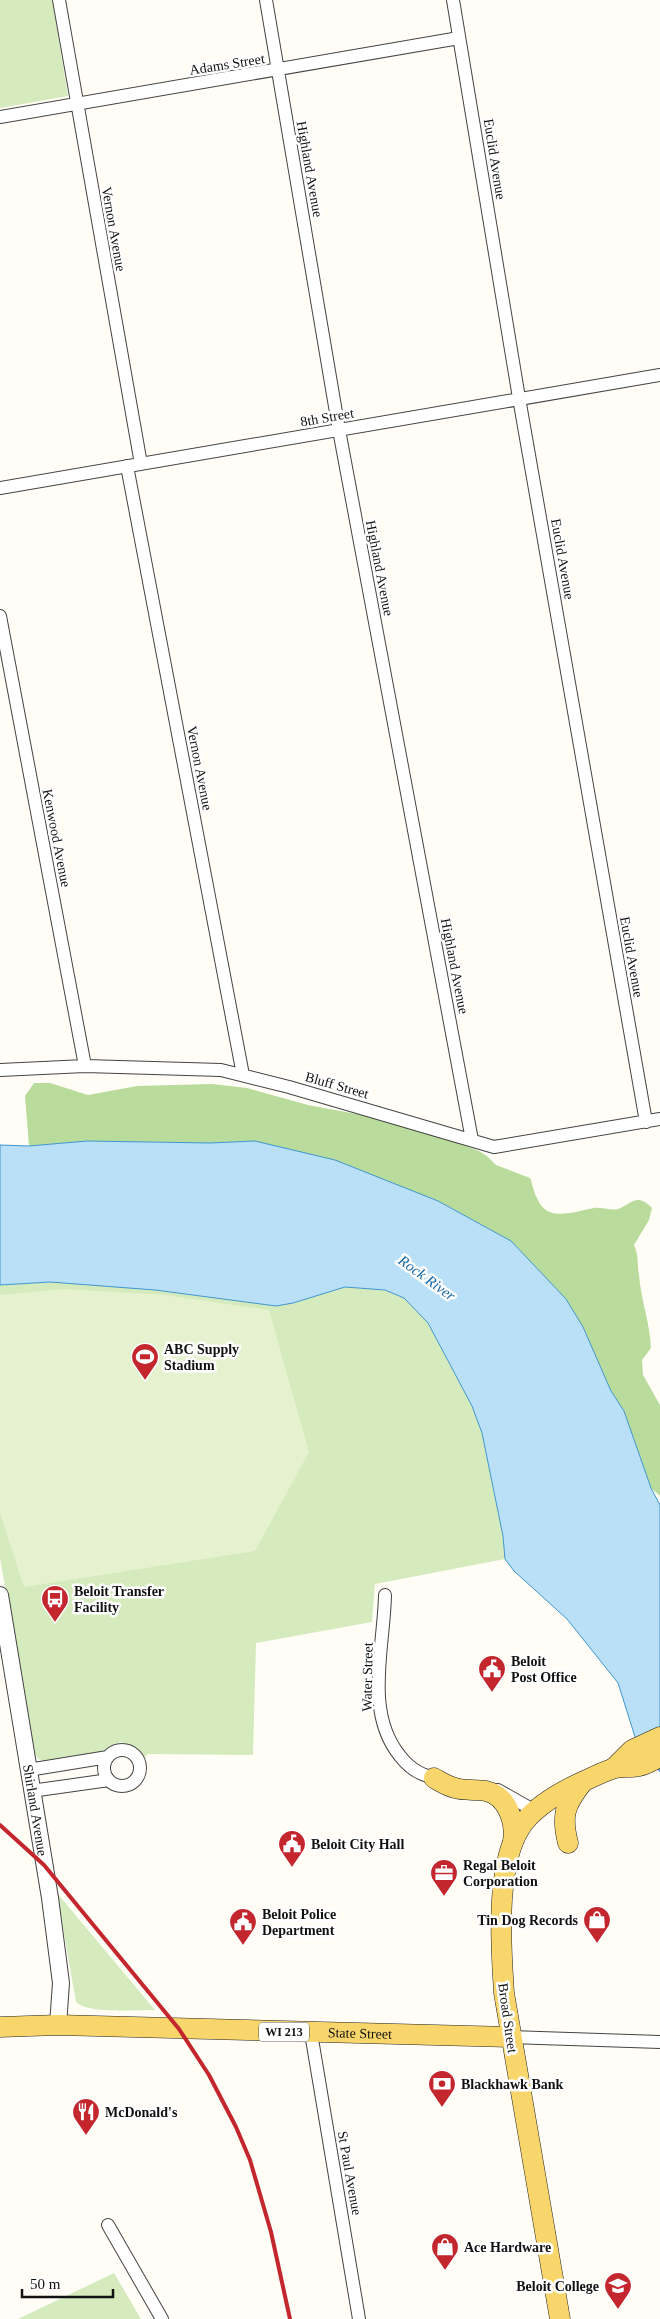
<svg xmlns="http://www.w3.org/2000/svg" width="660" height="2319" viewBox="0 0 660 2319" font-family="'Times New Roman',serif">
	<style>
		.green { fill: #d5ebbd }
		.forest { fill: #b9dc9c }
		.pitch { fill: #e6f2cf }
		.water { fill: #b9e0f7; stroke: #3f96cf }
		.lines { fill: none; stroke-linecap: round; stroke-linejoin: round }
		.minor-casing { stroke: #444; stroke-width: 14 }
		.tertiary-casing { stroke: #444; stroke-width: 18 }
		.primary-casing { stroke: #222; stroke-width: 21 }
		.minor { stroke: #fff; stroke-width: 12 }
		.tertiary { stroke: #fff; stroke-width: 16 }
		.primary { stroke: #f9d66b; stroke-width: 20 }
		.rail { stroke: #c4262e; stroke-width: 4 }
		.labels { text-anchor: middle; stroke-width: 5; stroke-linejoin: round; paint-order: stroke }
		.shield { fill: #fff; stroke: #585858; stroke-width: 1 }
		.shield-label { font-size: 12px; font-weight: bold; fill: #111 }
		.street-label { font-size: 14px; fill: #111; stroke: #fff }
		.poi-label { font-size: 14px; font-weight: bold; fill: #111; stroke: #fff; text-anchor: start }
		.water-label { font-size: 15px; font-style: italic; fill: #1768a6; stroke: #fff }
	</style>
	<rect width="100%" height="100%" fill="#fffdf5"/>
	<path class="green" d="M0,0h52l16,96 -68,12z
		M50,1282l105,8 121,16 17,-3 52,-16 40,3 19,8 11,10 13,15 44,83 10,27 21,103 2,23 -130,25 -3,38 -116,21 -3,112 -105,-1 -4,3 -9,-10 -14,-5 -10,3 -10,7 -54,10 -9,-3 -5,-9 -33,-192v-273z
		M57,1893l98,117c-18,0 -67,4 -79,-8z
		M114,2273l27,46h-123z"/>
	<path class="forest" d="M34,1083h16l38,12 49,-9 75,-2 35,4 61,17 70,13 61,18 40,15 9,6 8,8 34,13c3,7 4,16 8,22 10,23 38,11 56,8 8,-1 17,3 24,1 14,-5 18,-17 34,-1l-3,12 -15,25c5,11 3,18 5,30 2,25 11,48 12,73l-9,12 1,15 17,30v91l-9,-8 -27,-77 -13,-20 -28,-64 -17,-28 -55,-58 -73,-40 -183,-60 -45,2 -123,-2 -58,5 -4,-50z"/>
	<path class="pitch" d="M64,1289l101,6 104,15 40,142 -54,99 -231,36 -24,-74v-218z"/>
	<path class="water" d="M87,1141l123,2 45,-2 80,19 103,41 73,40 55,58 17,28 28,64 13,20 27,77 9,17v267l-24,-32 -18,-57 -51,-64 -53,-48 -9,-12 -2,-23 -21,-103 -10,-27 -44,-83 -24,-25 -19,-8 -40,-3 -52,16 -17,3 -121,-16 -105,-8 -50,3v-140l29,1z"/>
	<g class="lines">
		<defs>
			<path id="minor" d="M59,0l82,464
				M266,0l73,430 133,710
				M453,0l66,398 127,724
				M0,117l459,-79
				M127,466l116,609
				M0,488l660,-113
				M0,616l85,450
				M0,1070l85,-4 136,4 68,17 205,60 166,-28
				M385,1595c-1,53 -21,117 15,161 10,13 23,21 39,22
				M104 1768a18 18 0 1 1 36 0a18 18 0 1 1-36 0Z
				M28,1770l80,-13
				M498,1790l37,21
				M31,1791l78,-11
				M311,2033l48,286
				M510,2037l150,5
				M108,2225l54,94"/>
			<g id="tertiary">
				<path id="s1" d="M0,1595l50,303 11,85 -3,42"/>
			</g>
			<g id="primary">
				<path d="M614,1768l18,-18 28,-13"/>
				<path d="M434,1778c7,4 13,8 21,10 10,3 21,1 31,3 22,5 30,32 27,51"/>
				<path d="M568,1843c-7,-28 -3,-38 14,-60"/>
				<path id="s2" d="M0,2027l58,-2 452,12"/>
				<path d="M560,2319l-56,-326c-3,-46 -10,-135 21,-172 15,-18 37,-30 59,-40 9,-4 19,-9 28,-12 9,-3 18,-1 27,-3 7,-1 14,-6 21,-9"/>
			</g>
		</defs>
		<use href="#minor" class="minor-casing"/>
		<use href="#tertiary" class="tertiary-casing"/>
		<use href="#primary" class="primary-casing"/>
		<use href="#minor" class="minor"/>
		<use href="#tertiary" class="tertiary"/>
		<use href="#primary" class="primary"/>
		<path class="rail" d="M0,1825l44,40 135,164 30,46 27,52 14,33 21,72 19,87"/>
	</g>
	<defs>
		<symbol id="stadium-pin" viewBox="-11 -11 22 30"><path d="M0 17L-7.5 6A9.5 9.5 0 1 1 7.5 6Z" fill="#c4262e" stroke="#fff"/><path d="M0-5a6.5 5 0 1 0 0 10a6.5 5 0 1 0 0-10ZM-3.5-1.8h7v3.6h-7Z" fill="#fff"/></symbol>
		<symbol id="bus-pin" viewBox="-11 -11 22 30"><path d="M0 17L-7.5 6A9.5 9.5 0 1 1 7.5 6Z" fill="#c4262e" stroke="#fff"/><path d="M-5-6H5V4H4V6H2V4H-2V6H-4V4H-5ZM-3.5-4V0h7V-4ZM-3.5 1.2v1.5H-2V1.2ZM2 1.2v1.5H3.5V1.2Z" fill="#fff"/></symbol>
		<symbol id="civic-pin" viewBox="-11 -11 22 30"><path d="M0 17L-7.5 6A9.5 9.5 0 1 1 7.5 6Z" fill="#c4262e" stroke="#fff"/><path d="M-.6-6.5H3V-4.5H.6V-3L4-1V1h2V6H-6V1h2V-1L-.6-3ZM-1.2 2.5V6h2.4V2.5Z" fill="#fff"/></symbol>
		<symbol id="office-pin" viewBox="-11 -11 22 30"><path d="M0 17L-7.5 6A9.5 9.5 0 1 1 7.5 6Z" fill="#c4262e" stroke="#fff"/><path d="M-6-3h4V-5.5h4V-3h4V5H-6ZM-1-4.5V-3h2v-1.5ZM-6 0V1H6V0Z" fill="#fff"/></symbol>
		<symbol id="shop-pin" viewBox="-11 -11 22 30"><path d="M0 17L-7.5 6A9.5 9.5 0 1 1 7.5 6Z" fill="#c4262e" stroke="#fff"/><path d="M-5-2.5h2.3a2.7 3.5 0 0 1 5.4 0H5L5.5 6h-11ZM-1.5-2.5h3a1.5 2.3 0 0 0-3 0Z" fill="#fff"/></symbol>
		<symbol id="bank-pin" viewBox="-11 -11 22 30"><path d="M0 17L-7.5 6A9.5 9.5 0 1 1 7.5 6Z" fill="#c4262e" stroke="#fff"/><path d="M-6-4H6V4H-6ZM0-2.3a2.3 2.3 0 1 0 0 4.6a2.3 2.3 0 1 0 0-4.6Z" fill="#fff"/></symbol>
		<symbol id="restaurant-pin" viewBox="-11 -11 22 30"><path d="M0 17L-7.5 6A9.5 9.5 0 1 1 7.5 6Z" fill="#c4262e" stroke="#fff"/><path d="M-5-6h1v4h1v-4h1v4h1v-4h1v5L-1.5 .5V6h-2V.5L-5-1ZM5-6V6H3V1.5H1.5Q1.5-4 5-6Z" fill="#fff"/></symbol>
		<symbol id="university-pin" viewBox="-11 -11 22 30"><path d="M0 17L-7.5 6A9.5 9.5 0 1 1 7.5 6Z" fill="#c4262e" stroke="#fff"/><path d="M0-5L7-2L0 1L-7-2ZM-4 1L0 2.5L4 1V4Q0 6-4 4Z" fill="#fff"/></symbol>
	</defs>
	<g fill-rule="evenodd">
		<use href="#stadium-pin" x="129" y="1341" width="32" height="43"/>
		<use href="#bus-pin" x="39" y="1583" width="32" height="43"/>
		<use href="#civic-pin" x="476" y="1653" width="32" height="43"/>
		<use href="#civic-pin" x="276" y="1828" width="32" height="43"/>
		<use href="#office-pin" x="428" y="1857" width="32" height="43"/>
		<use href="#shop-pin" x="581" y="1904" width="32" height="43"/>
		<use href="#civic-pin" x="227" y="1906" width="32" height="43"/>
		<use href="#bank-pin" x="426" y="2068" width="32" height="43"/>
		<use href="#restaurant-pin" x="70" y="2096" width="32" height="43"/>
		<use href="#shop-pin" x="429" y="2231" width="32" height="43"/>
		<use href="#university-pin" x="602" y="2270" width="32" height="43"/>
	</g>
	<g class="labels">
		<rect class="shield" x="259" y="2022.5" width="50" height="19" rx="4"/>
		<g class="shield-label">
			<text x="284" y="2036">WI 213</text>
		</g>
		<g class="street-label">
			<text transform="translate(227 64) rotate(-9)" y="5">Adams Street</text>
			<text transform="translate(495 159) rotate(81)" y="5">Euclid Avenue</text>
			<text transform="translate(310 169) rotate(80)" y="5">Highland Avenue</text>
			<text transform="translate(114 229) rotate(80)" y="5">Vernon Avenue</text>
			<text transform="translate(327 417) rotate(-10)" y="5">8th Street</text>
			<text transform="translate(563 559) rotate(80)" y="5">Euclid Avenue</text>
			<text transform="translate(380 568) rotate(79)" y="5">Highland Avenue</text>
			<text transform="translate(200 768) rotate(79)" y="5">Vernon Avenue</text>
			<text transform="translate(57 838) rotate(79)" y="5">Kenwood Avenue</text>
			<text transform="translate(632 957) rotate(80)" y="5">Euclid Avenue</text>
			<text transform="translate(455 966) rotate(79)" y="5">Highland Avenue</text>
			<text transform="translate(337 1085) rotate(16)" y="5">Bluff Street</text>
			<text transform="translate(367 1677) rotate(-89)" y="5">Water Street</text>
			<text dy="5" stroke="none"><textPath href="#s1" startOffset="218">Shirland Avenue</textPath></text>
			<text transform="translate(508 2018) rotate(82)" y="5">Broad Street</text>
			<text dy="5" stroke="none"><textPath href="#s2" startOffset="360">State Street</textPath></text>
			<text transform="translate(350 2173) rotate(80)" y="5">St Paul Avenue</text>
		</g>
		<g class="poi-label">
			<text x="164" y="1354">ABC Supply<tspan x="164" dy="16">Stadium</tspan></text>
			<text x="74" y="1596">Beloit Transfer<tspan x="74" dy="16">Facility</tspan></text>
			<text x="511" y="1666">Beloit<tspan x="511" dy="16">Post Office</tspan></text>
			<text x="311" y="1849">Beloit City Hall</text>
			<text x="463" y="1870">Regal Beloit<tspan x="463" dy="16">Corporation</tspan></text>
			<text x="262" y="1919">Beloit Police<tspan x="262" dy="16">Department</tspan></text>
			<text x="578" y="1925" text-anchor="end">Tin Dog Records</text>
			<text x="461" y="2089">Blackhawk Bank</text>
			<text x="105" y="2117">McDonald's</text>
			<text x="464" y="2252">Ace Hardware</text>
			<text x="599" y="2291" text-anchor="end">Beloit College</text>
		</g>
		<g class="water-label">
			<text transform="translate(427 1278) rotate(36)" y="5">Rock River</text>
		</g>
	</g>
	<path d="M22 2289v8h91v-8" fill="none" stroke="#111111" stroke-width="2.5"/>
	<text x="30" y="2289" font-size="15" fill="#111111" stroke="#ffffff" stroke-width="4" paint-order="stroke">50 m</text>
</svg>
